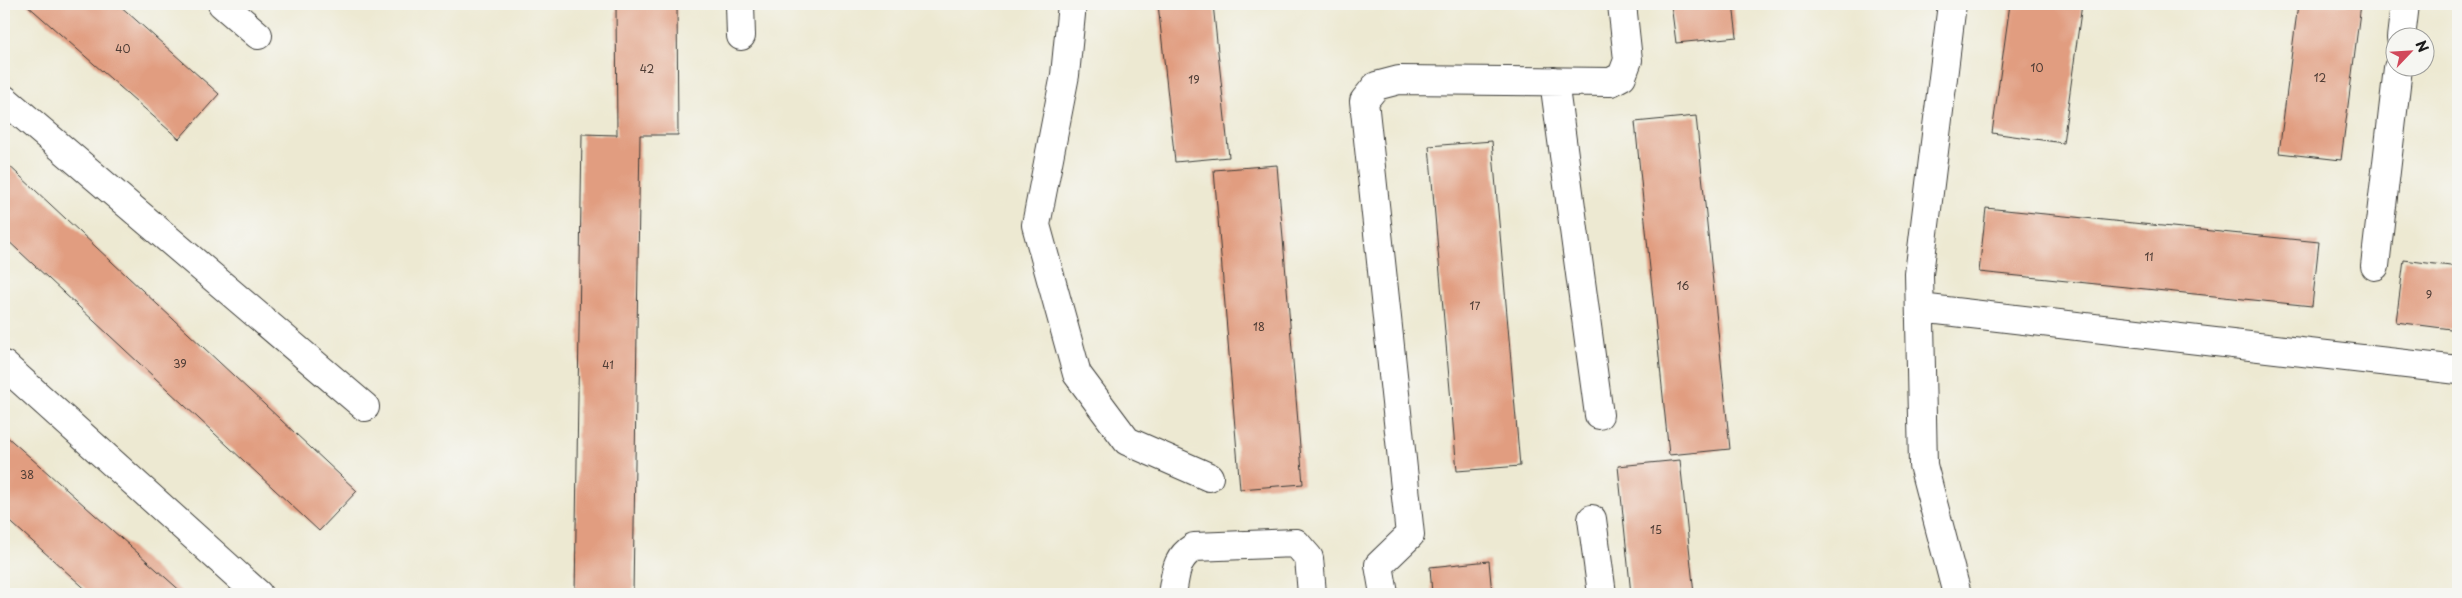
<svg xmlns="http://www.w3.org/2000/svg" width="2462" height="598" viewBox="0 0 2462 598" font-family="'Playpen Sans',sans-serif">
	<style>
		.building { fill: #e19d80 }
		.lines { fill: none; stroke-linecap: round; stroke-linejoin: round }
		.minor-casing { stroke: #3b3b37; stroke-width: 30 }
		.minor { stroke: #fff; stroke-width: 28 }
		.labels { text-anchor: middle; stroke-width: 4; stroke-linejoin: round; paint-order: stroke }
		.number-label { font-size: 11px; fill: #4d3c35 }
	</style>
	<rect width="100%" height="100%" fill="#f6f6f2"/>
	<filter id="ink" filterUnits="userSpaceOnUse"><feTurbulence type="fractalNoise" baseFrequency=".02" numOctaves="2"/><feDisplacementMap in="SourceGraphic" scale="10" xChannelSelector="R" yChannelSelector="G"/><feConvolveMatrix kernelMatrix="1 2 1 2 8 2 1 2 1" color-interpolation-filters="sRGB"/></filter>
	<filter id="wash" filterUnits="userSpaceOnUse"><feTurbulence type="fractalNoise" baseFrequency=".0096" numOctaves="4" result="noise"/><feDisplacementMap in="SourceGraphic" scale="20" xChannelSelector="R" yChannelSelector="G"/><feGaussianBlur stdDeviation="1.12" result="paint"/><feColorMatrix in="noise" values="0 0 0 0 0 0 0 0 0 0 0 0 0 0 0 0 0 1.4 0 .05"/><feComposite in="paint" operator="in"/></filter>
	<g filter="url(#wash)">
		<rect width="100%" height="100%" fill="#ede9d2"/>
		<g id="blocks">
			<path class="building" d="M26,4h92l101,90 -40,45z
				M616,4h61l1,131h-38l-7,459h-58l7,-460 35,1z
				M1158,4h55l16,153 -54,5z
				M1671,4h62l4,33 -61,6z
				M2010,4h72l-19,139 -71,-10z
				M2298,4h63l-20,156 -62,-7z
				M1696,116l34,333 -61,6 -34,-333z
				M1492,141l28,325 -63,5 -28,-325z
				M4,161l353,330 -38,40 -315,-294z
				M1277,165l26,319 -63,5 -26,-319z
				M1986,208l333,34 -7,64 -333,-34z
				M2404,260l54,7v63l-62,-8z
				M4,434l180,160h-93l-87,-78z
				M1680,460l14,134h-63l-13,-128z
				M1489,561l3,33h-60l-2,-27z"/>
		</g>
	</g>
	<g filter="url(#ink)">
		<use href="#blocks" fill-opacity="0" stroke="#3b3b37" stroke-width="1"/>
		<g class="lines">
			<defs>
				<path id="minor" d="M222,4l36,31
					M740,4l1,32
					M1072,4l-7,71 -29,150 41,149 50,67 82,36
					M1952,4l-33,270 4,191 34,129
					M2401,38l4,-34
					M1554,81l45,334
					M4,99l361,308
					M2375,266l23,-198
					M1920,308l538,62
					M4,365l254,229
					M1592,519l10,75
					M1172,594c4,-21 3,-35 22,-47l102,-4 13,15 3,36
					M1384,594l-5,-29 31,-30 -46,-434 12,-15 23,-6 212,2 11,-6 6,-16 -6,-56"/>
			</defs>
			<use href="#minor" class="minor-casing"/>
			<use href="#minor" class="minor"/>
		</g>
	</g>
	<g class="labels">
		<g class="number-label">
			<text x="123" y="53">40</text>
			<text x="2037" y="72">10</text>
			<text x="647" y="73">42</text>
			<text x="2320" y="82">12</text>
			<text x="1194" y="84">19</text>
			<text x="2149" y="261">11</text>
			<text x="1683" y="290">16</text>
			<text x="2429" y="299">9</text>
			<text x="1475" y="310">17</text>
			<text x="1259" y="331">18</text>
			<text x="180" y="368">39</text>
			<text x="608" y="369">41</text>
			<text x="27" y="479">38</text>
			<text x="1656" y="534">15</text>
		</g>
	</g>
	<rect width="2462" height="598" fill="none" stroke="#f6f6f2" stroke-width="20"/>
	<g transform="translate(2410 52) rotate(65)"><circle r="24" fill="#f6f6f2" stroke="#9f9f9c"/>
	<path d="M0-4L9 19L0 12L-9 19Z" fill="#d1495b"/>
	<text y="-8" font-size="14" font-weight="bold" text-anchor="middle" fill="#1c1c1c">N</text>
	</g>
</svg>
